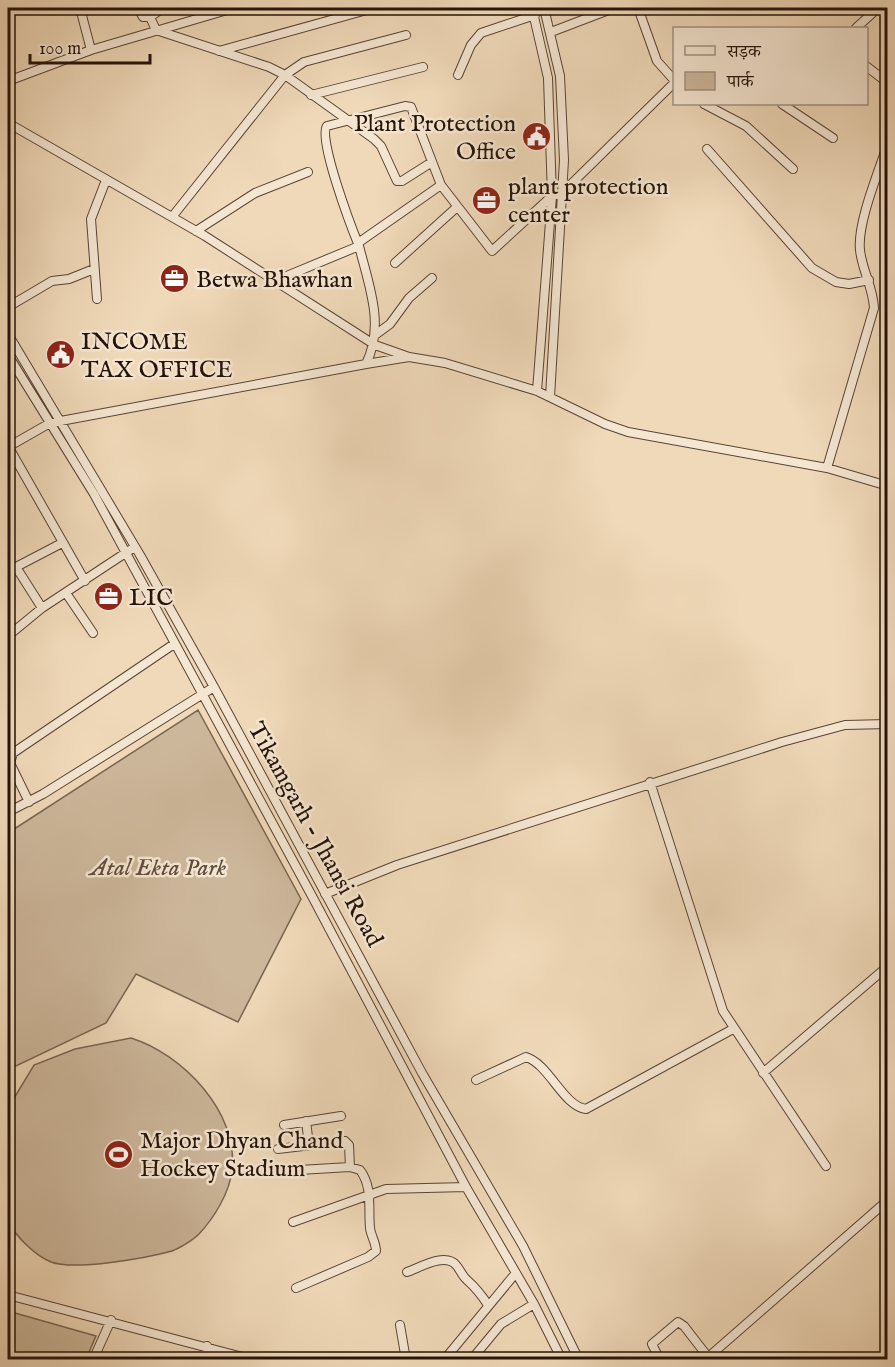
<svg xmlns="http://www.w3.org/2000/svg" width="895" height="1367" viewBox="0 0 895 1367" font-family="'IM FELL English','Noto Serif Devanagari',serif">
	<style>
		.green { fill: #cdb79b; stroke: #796552; stroke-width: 1.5 }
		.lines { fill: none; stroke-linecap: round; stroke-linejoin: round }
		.minor-casing { stroke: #584434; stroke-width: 10 }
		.minor { stroke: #f5e6d2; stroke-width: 8 }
		.labels { text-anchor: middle; stroke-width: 5; stroke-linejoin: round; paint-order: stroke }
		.poi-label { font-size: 24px; fill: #251308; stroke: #f5e6d2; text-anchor: start }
		.street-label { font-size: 24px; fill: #251308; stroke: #f5e6d2 }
		.park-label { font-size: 24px; font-style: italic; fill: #604c3b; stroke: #f5e6d2 }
	</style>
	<rect width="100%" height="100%" fill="#f0d9b9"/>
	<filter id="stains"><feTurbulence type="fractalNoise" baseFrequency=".00333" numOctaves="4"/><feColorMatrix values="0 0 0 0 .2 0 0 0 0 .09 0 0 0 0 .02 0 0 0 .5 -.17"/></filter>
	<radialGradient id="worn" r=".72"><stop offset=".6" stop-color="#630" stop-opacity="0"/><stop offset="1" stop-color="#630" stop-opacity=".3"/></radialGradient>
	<path class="green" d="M198,710l103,189 -63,123 -102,-48 -30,49 -90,43 -8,-4v-229z
		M131,1038c51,16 108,74 101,132 -2,22 -18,48 -33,64 -6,6 -19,14 -27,17 -26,7 -97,20 -121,11 -17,-7 -34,-25 -43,-40v-114l26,-43 41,-16z
		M8,1311l88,25 -10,23h-78z"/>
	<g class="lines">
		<defs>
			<path id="minor" d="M80,8l11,42
				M138,8l5,9h7
				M163,8l-13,9 6,13 113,37 16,8 89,64 7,7 16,35h5l30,-19
				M532,8l16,70 4,118 -15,195
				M544,8l16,68 4,84 -14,237
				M638,8l19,53 17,19
				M856,28l22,-20
				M551,32l63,-24
				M219,51l155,-43
				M866,66l22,17
				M458,75l13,-30 10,-12 54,-18
				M8,81l83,-31 143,-42
				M311,95l112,-28
				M704,104l42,22 47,43
				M782,104l51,34
				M8,123l197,113 170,109 34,12 36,6 92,28 68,33 23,8 199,36 61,18
				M707,149l105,119 24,14 13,2 20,-4
				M172,217l113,-142 19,-13 102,-27
				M196,231l59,-38 53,-21
				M358,243l83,-58
				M395,263l62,-56
				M277,280l82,-34c-7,-17 -42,-109 -32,-120l78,-20 6,1 30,78 51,66 60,-55 10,-3 112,-110
				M97,299l-6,-80 15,-39
				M8,307l44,-26 17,-2 25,-10
				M8,334l132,221 74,132 208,386 101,173 56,114
				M375,335l15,-11 19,-26 23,-20
				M8,355l86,139 219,404 153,289 68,117 28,56
				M366,364l43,-7
				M8,446l77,135
				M8,447l42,-24 316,-59c19,-39 3,-78 -7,-118
				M827,468l47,-160c-1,-21 -12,-38 -14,-58 -3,-27 19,-79 28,-107
				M16,567l46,-24
				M8,573l8,-6 26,41
				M66,593l27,40
				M8,636l34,-28 88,-58
				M650,782l73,229 103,155
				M29,802l-19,-39 3,-10 161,-109
				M8,812l35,-18 171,-107
				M325,894l72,-29 385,-123 63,-17 43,-1
				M763,1073l125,-107
				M476,1080l50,-23c23,7 37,49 60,52l147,-80
				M306,1121l3,24
				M284,1125l57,-9
				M278,1149l67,-8 4,4 1,22
				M282,1171l68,-4 10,3c13,17 8,39 10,58 1,8 6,15 6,23l-8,6 -72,31
				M293,1222l93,-33 80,-2
				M407,1272c12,-4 38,-20 49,-7 4,4 6,11 11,15 9,8 14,14 21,25
				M8,1295l246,65
				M400,1325l6,35
				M472,1359l29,-35 33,-20
				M93,1360l18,-40
				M204,1360l3,-14
				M444,1360l71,-86
				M660,1360l-8,-16 26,-22 6,4 24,31
				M705,1360l183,-160"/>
		</defs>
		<use href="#minor" class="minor-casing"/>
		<use href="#minor" class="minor"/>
	</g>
	<defs>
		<symbol id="civic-disc" viewBox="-11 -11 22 22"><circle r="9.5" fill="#8f2418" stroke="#f5e6d2"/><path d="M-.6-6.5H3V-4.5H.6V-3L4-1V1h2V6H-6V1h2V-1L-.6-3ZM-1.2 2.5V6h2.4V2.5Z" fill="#fff"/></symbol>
		<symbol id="office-disc" viewBox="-11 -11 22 22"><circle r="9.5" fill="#8f2418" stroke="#f5e6d2"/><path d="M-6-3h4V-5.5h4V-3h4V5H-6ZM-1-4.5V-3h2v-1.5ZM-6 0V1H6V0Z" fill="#fff"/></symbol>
		<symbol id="stadium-disc" viewBox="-11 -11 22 22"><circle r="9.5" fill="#8f2418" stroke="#f5e6d2"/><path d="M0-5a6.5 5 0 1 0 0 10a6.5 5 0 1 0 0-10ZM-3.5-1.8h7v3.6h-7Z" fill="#fff"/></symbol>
	</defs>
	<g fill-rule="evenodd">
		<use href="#civic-disc" x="520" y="120" width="33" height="33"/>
		<use href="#office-disc" x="470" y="184" width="33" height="33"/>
		<use href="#office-disc" x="158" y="262" width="33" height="33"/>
		<use href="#civic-disc" x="44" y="338" width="33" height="33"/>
		<use href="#office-disc" x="92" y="580" width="33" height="33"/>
		<use href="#stadium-disc" x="102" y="1138" width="33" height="33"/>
	</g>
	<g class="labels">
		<g class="poi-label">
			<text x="516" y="131" text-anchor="end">Plant Protection<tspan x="516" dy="28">Office</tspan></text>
			<text x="508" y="194">plant protection<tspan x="508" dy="28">center</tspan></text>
			<text x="196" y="287">Betwa Bhawhan</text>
			<text x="81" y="349">INCOME<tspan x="81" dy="28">TAX OFFICE</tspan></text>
			<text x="129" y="605">LIC</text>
			<text x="140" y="1148">Major Dhyan Chand<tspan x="140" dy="28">Hockey Stadium</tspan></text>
		</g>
		<g class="street-label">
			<text transform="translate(316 834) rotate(61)" y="8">Tikamgarh - Jhansi Road</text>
		</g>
		<g class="park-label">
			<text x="158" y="875">Atal Ekta Park</text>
		</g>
	</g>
	<rect width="895" height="1367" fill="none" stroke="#f0d9b9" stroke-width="30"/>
	<rect x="9" y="9" width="877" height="1349" fill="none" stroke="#251308" stroke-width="3"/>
	<rect x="15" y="15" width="865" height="1337" fill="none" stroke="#251308" stroke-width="1.5"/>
	<rect x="673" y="27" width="195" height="78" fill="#f5e6d2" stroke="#a29281" stroke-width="1.5"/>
	<rect x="685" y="46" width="30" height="9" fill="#f5e6d2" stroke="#a29281" stroke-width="1.5"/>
	<text x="727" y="57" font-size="18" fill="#251308">सड़क</text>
	<rect x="685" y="72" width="30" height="18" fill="#cdb79b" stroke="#a29281" stroke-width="1.5"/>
	<text x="727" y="87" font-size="18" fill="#251308">पार्क</text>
	<path d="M30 54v9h120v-9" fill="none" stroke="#251308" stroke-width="3"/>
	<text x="39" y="54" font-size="18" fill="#251308" stroke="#f5e6d2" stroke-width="4.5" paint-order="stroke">100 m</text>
	<rect width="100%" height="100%" filter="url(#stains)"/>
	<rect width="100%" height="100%" fill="url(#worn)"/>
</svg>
